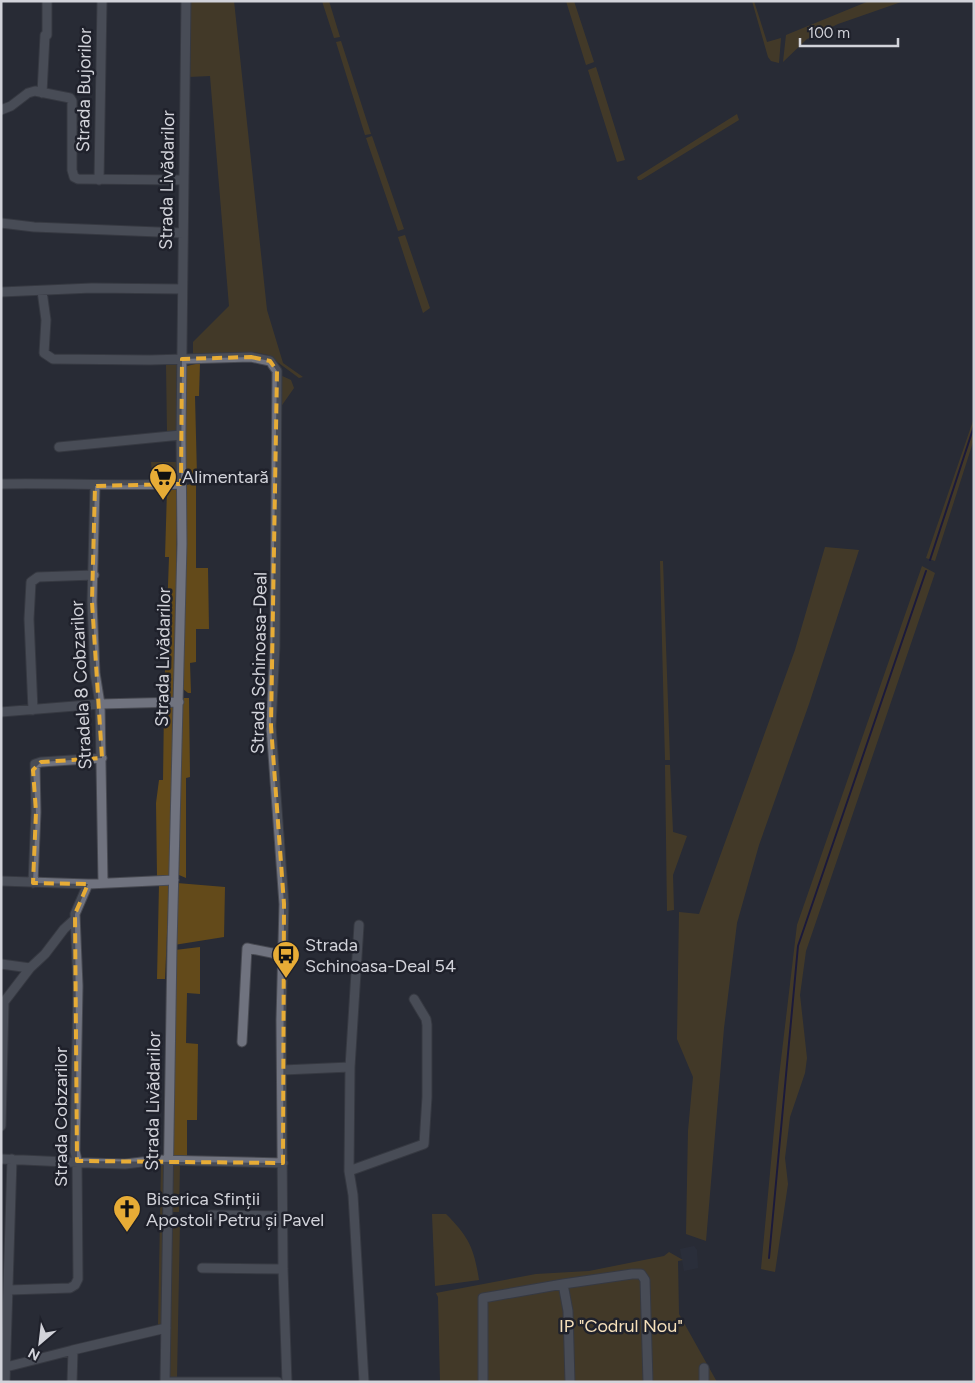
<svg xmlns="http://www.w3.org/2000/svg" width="975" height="1383" viewBox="0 0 975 1383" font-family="Figtree,sans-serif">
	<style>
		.built { fill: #2e3242 }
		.green { fill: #634a1a }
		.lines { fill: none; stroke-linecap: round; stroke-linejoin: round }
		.stream { stroke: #0d0643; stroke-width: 2 }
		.minor-casing { stroke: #474951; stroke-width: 11 }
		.minor { stroke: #70737f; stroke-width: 9 }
		.marked { fill: none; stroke: #e7ac36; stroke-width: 4; stroke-dasharray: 10 6; stroke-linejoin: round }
		.labels { text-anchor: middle; stroke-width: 5; stroke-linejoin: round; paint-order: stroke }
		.street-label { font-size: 18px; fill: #d2d3da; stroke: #1f212b }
		.poi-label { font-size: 18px; fill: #d2d3da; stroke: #1f212b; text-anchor: start }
		.park-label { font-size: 18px; fill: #f6e0bb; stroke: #1f212b }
	</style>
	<rect width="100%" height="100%" fill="#282b35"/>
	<path class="built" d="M694,1246l3,4 1,18 -14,3 -4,-22z"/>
	<path class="green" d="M189,1h45l33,309 16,53 20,14 -4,1 -31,-23 -14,-3 -61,4v-14l36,-36 -19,-230 -22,1z
		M322,1h7l11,36 -6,1z
		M566,1h8l20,61 -8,3z
		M752,1h2l13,41 14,-4 -2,25 -8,-2 -3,-4z
		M869,1h35l-66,23 -31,15 -24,23 3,-27z
		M341,41l30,93 -6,1 -29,-93z
		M596,67l29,93 -8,2 -29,-92z
		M737,114l2,6 -98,60h-3l-1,-3z
		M372,136l32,93 -6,2 -32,-93z
		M405,235l25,73 -7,5 -25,-76z
		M179,362l-1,69 -11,1 -1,-69z
		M200,363l-1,33h-4l2,80h-13v-106l3,-4z
		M280,375l11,5 3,8 -14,20z
		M974,418v21l-39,122 -9,-3z
		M151,462h27v19l-25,1z
		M196,483v85h12l1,61h-13v33l-6,1 1,30h-3l-5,-4 4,-204z
		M167,490h10l-2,207 -11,1 5,-141h-4z
		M825,547l34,3 -50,154 -50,141 -22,78 -13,105 -18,213 -20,-7 2,-103 5,-54 -16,-38 2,-127 20,2 96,-264z
		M660,561h3l7,199h-5z
		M922,566l13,7 -129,378 -6,44 7,63 -2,15 -15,44 -5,41 3,26 -13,88 -14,-3 18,-192 18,-152z
		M184,698h5l1,79 -4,1v100l-7,-3 3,-174z
		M164,707h10l-3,169h-14l-1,-73 3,-23h4z
		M665,765h5l3,67 14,4 -14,39 1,35 -7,1z
		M165,883l4,4 -4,92h-8l2,-95z
		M177,883l48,4 -1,50 -50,8z
		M200,947v47l-13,-1 -1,50 12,1 -1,76h-10v38l-16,-1 4,-207z
		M171,1164h9l-1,48h-8z
		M161,1165h4l-3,161h-4z
		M432,1214h14c23,23 28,34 33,66l-44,6z
		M171,1220h9l-3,158h-9z
		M669,1252l14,8 -5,1 1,53 38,68h-277l-2,-85 -2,-4 100,-19 53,-3 75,-15z"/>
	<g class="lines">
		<path class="stream" d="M930,560l44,-134
			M769,1258l29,-312 128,-375"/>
		<defs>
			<path id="minor" d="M47,1v34
				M42,93l3,-58
				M1,110l10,-4 17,-13 7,-2 35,7 2,3v69l2,7 4,2 105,1
				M99,180l3,-179
				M1,223l33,4 149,6
				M42,291l4,29 -2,33 9,6 97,1 101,-3 19,4 7,10 -2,275 -4,80 13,178 -3,116 2,249 4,113
				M1,292l91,-4 90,1
				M59,447l122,-12
				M1,484c60,-1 120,2 180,0
				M95,486l-3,116 3,71 5,31 3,179
				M33,710l-4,-91 2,-37 7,-5 56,-2
				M1,712l99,-8 79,-2
				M1,881l87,3 86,-4
				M33,883l3,-71 -1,-48 6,-2 61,-4
				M359,925l-9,142 -1,104 4,24 11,187
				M1,964l29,4
				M242,1042l5,-94 35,7
				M283,1070l67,-3
				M1,1126l3,-124 26,-34 15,-14 19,-25 11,-10
				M1,1159l88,4 36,1 34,-4 124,3
				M349,1171l75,-27 3,-47v-72l-1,-6 -12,-20
				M211,1215l72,1
				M202,1268l81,1
				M563,1284l69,-10h9l4,6 3,102
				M9,1290l61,-2 5,-3 3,-6 -1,-118 -2,-10 3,-165 -3,-72 13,-30
				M6,1367l67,-17
				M5,1382l7,-223
				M72,1382l1,-32 93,-22
				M165,1382l7,-435 10,-403 -1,-109 5,-434
				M165,1382h113
				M483,1382v-84l80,-14 5,27 2,71
				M704,1382v-14"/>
		</defs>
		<use href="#minor" class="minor-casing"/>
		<use href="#minor" class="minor"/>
	</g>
	<path d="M0 0H975V1383H0ZM251,357l19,4 7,10 -6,355 13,178 -1,259 -206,-2 -2,-247 13,-30 -55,-1 3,-71 -3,-42 8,-8 61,-4 -10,-156 3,-116 86,-2 1,-125z" fill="#282b35" fill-opacity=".55" fill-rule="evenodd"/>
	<path class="marked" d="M251,357l19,4 7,10 -6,355 13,178 -1,259 -206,-2 -2,-247 13,-30 -55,-1 3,-71 -3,-42 8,-8 61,-4 -10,-156 3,-116 86,-2 1,-125z"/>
	<defs>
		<symbol id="supermarket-pin" viewBox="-11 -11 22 30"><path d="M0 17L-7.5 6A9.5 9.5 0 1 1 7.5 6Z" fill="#e7ac36" stroke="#1f212b"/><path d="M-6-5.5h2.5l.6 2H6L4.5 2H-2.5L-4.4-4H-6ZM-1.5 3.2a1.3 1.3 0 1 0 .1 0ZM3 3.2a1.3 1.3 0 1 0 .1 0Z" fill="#111"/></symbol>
		<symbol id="bus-pin" viewBox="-11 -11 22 30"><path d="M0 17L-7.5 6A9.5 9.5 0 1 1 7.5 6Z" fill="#e7ac36" stroke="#1f212b"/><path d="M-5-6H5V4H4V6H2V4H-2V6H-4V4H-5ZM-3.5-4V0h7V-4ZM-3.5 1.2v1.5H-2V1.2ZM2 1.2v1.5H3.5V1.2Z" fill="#111"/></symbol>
		<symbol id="church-pin" viewBox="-11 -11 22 30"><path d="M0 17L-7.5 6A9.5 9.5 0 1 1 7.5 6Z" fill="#e7ac36" stroke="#1f212b"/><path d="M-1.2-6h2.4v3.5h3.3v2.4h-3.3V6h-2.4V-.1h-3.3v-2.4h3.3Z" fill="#111"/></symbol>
	</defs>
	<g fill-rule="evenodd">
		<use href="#supermarket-pin" x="147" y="461" width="32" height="43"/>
		<use href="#bus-pin" x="270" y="939" width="32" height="43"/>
		<use href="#church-pin" x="111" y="1193" width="32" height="43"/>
	</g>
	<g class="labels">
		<g class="street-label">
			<text transform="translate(84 90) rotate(-89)" y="6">Strada Bujorilor</text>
			<text transform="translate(167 180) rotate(-89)" y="6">Strada Livădarilor</text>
			<text transform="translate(163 657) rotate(-89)" y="6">Strada Livădarilor</text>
			<text transform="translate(259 663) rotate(-89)" y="6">Strada Schinoasa-Deal</text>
			<text transform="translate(81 685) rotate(-93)" y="6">Stradela 8 Cobzarilor</text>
			<text transform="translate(153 1101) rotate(-89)" y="6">Strada Livădarilor</text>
			<text transform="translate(61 1117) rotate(-90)" y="6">Strada Cobzarilor</text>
		</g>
		<g class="poi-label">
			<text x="182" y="483">Alimentară</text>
			<text x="305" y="951">Strada<tspan x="305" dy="21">Schinoasa-Deal 54</tspan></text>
			<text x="146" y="1205">Biserica Sfinții<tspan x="146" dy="21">Apostoli Petru și Pavel</tspan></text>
		</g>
		<g class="park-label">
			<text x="621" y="1332">IP "Codrul Nou"</text>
		</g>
	</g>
	<rect width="975" height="1383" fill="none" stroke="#d2d3da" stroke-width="5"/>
	<g transform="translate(40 1343) rotate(208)" stroke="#1f212b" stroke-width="4" paint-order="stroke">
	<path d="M0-4L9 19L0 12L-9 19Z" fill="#d2d3da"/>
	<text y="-8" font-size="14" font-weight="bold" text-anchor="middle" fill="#d2d3da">N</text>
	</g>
	<path d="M800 38v8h98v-8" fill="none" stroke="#d2d3da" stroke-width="2.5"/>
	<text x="808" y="38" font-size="15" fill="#d2d3da" stroke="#1f212b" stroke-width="4" paint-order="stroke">100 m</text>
</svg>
